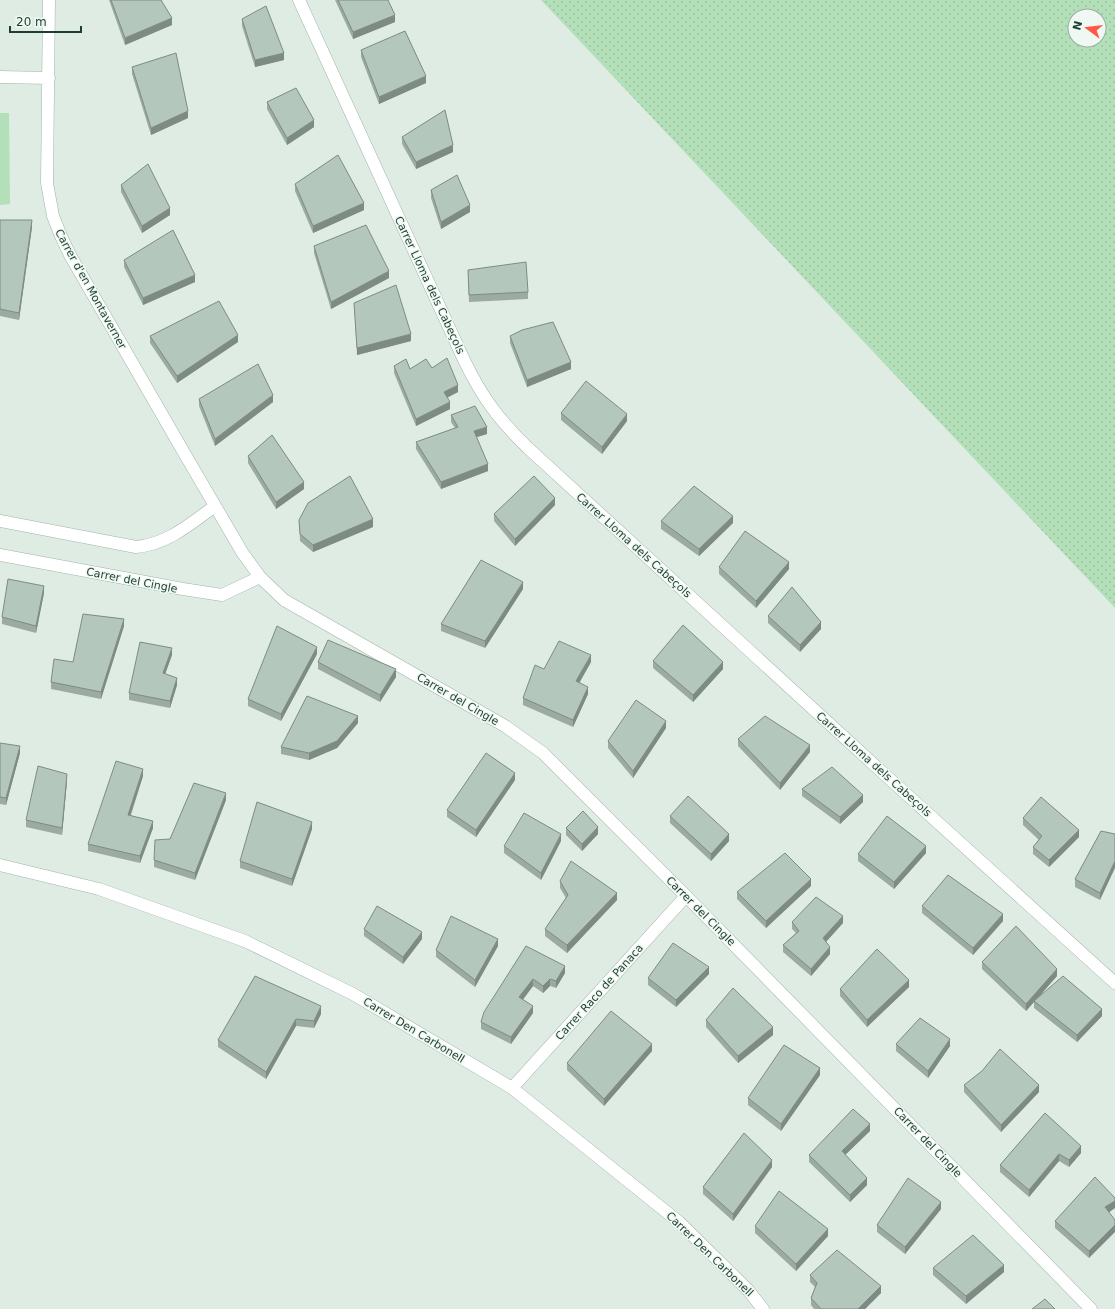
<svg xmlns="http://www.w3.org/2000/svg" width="1115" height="1309" viewBox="0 0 1115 1309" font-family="'DejaVu Sans',sans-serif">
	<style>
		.grass { fill: url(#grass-dots); fill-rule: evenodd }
		.pitch { fill: #b4e0b9 }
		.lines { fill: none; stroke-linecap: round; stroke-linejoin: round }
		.minor-casing { stroke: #a1b4aa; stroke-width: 13 }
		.minor { stroke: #fff; stroke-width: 12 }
		.wall { fill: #9baba2 }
		.shaded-wall { fill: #7e8b84 }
		.building { fill: #b4c7bc; stroke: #7e8b84 }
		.labels { text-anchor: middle; stroke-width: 3; stroke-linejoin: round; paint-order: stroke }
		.street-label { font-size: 11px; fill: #1e3e30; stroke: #eff8f2 }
	</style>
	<defs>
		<pattern id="grass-dots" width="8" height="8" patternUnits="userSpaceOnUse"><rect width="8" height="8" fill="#b4e0b9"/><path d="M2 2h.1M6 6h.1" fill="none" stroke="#9ac19f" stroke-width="1.8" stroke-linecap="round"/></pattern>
	</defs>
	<rect width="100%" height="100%" fill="#dfece4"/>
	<path class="grass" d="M541,0h574v608zM1075,16h24v24h-24z"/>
	<path class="pitch" d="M0,113h9l1,91 -10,1z"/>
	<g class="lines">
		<defs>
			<path id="minor" d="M49,0l-2,183 6,33 8,20 9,19 113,196 59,101 18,25 24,23 221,126 38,27 143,143 405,413
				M299,0l165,360c18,37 34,59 64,88l354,324 233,211
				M0,77l49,1
				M0,521l136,26c32,-3 54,-23 79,-41
				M0,555l183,34 39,6 38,-18
				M0,865l99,24 146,52 108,53 159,94 167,134 69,68 15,19
				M512,1088l174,-192"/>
		</defs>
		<use href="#minor" class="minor-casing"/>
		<use href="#minor" class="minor"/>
	</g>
	<path class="wall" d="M109,0h52l11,25 -47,20z
		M335,0h53l7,22 -42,17z
		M242,19l42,41 -29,7 -13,-41z
		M361,50l65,33 -47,21 -18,-47z
		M132,67l56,51 -37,17 -19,-61z
		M267,102l47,25 -27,18 -20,-36z
		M402,137l51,15 -37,17 -14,-25z
		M295,184l69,26 -51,23 -18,-42z
		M121,185l49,30 -28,18 -21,-41z
		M431,190l39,22 -29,17 -10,-31z
		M0,220l32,7 -13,93 -19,-4z
		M314,246l75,32 -58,31 -17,-56z
		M124,260l71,22 -52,23 -19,-38z
		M468,270l60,22v7l-59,3z
		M354,303l57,38 -54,14z
		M150,336l88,6 -61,41 -27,-40z
		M510,336l61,33 -44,18 -17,-44z
		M394,366l16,3 22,-1 26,24 -11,6 3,11 -34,17 -22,-53z
		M199,399l74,3 -58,44 -16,-40z
		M561,413l66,8 -25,33 -41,-34z
		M451,415l36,19 -11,3 12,34 -47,18 -25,-40v-7l39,-14 -4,-6z
		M248,456l56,33 -28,20 -28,-46z
		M555,505l-40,41 -21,-25v-7z
		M299,520l74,7 -60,25 -13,-11z
		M661,521l72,2 -34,33 -38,-27z
		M719,567l70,2 -33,39 -37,-34z
		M523,589l-38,59 -44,-17v-7z
		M44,593l-8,40 -34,-9v-7z
		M768,616l53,13 -21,23 -32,-29z
		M124,626l-23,73 -50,-10v-7l22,-20z
		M317,654l-36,67 -33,-15v-7z
		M172,655l-7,19 12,11 -7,23 -41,-8v-7z
		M653,661l70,8 -30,33 -40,-34z
		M318,662l78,15 -16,25 -62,-33z
		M591,662l-11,20 8,12 -15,33 -50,-22v-7l21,-29z
		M358,723l-21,25 -28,12 -28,-6v-7z
		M666,728l-33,50 -25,-30v-7z
		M738,739l72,13 -30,38 -42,-44z
		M0,743l20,10 -14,52 -6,-1z
		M143,776l-12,39 22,13 -13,35 -52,-12v-7z
		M515,780l-39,57 -29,-20v-7z
		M67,781l-5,54 -36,-8v-7z
		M802,789l61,13 -23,22 -38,-28z
		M226,800l-31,80 -41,-13v-7l16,-21z
		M670,816l59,25 -18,20 -41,-38z
		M1023,818l56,19 -30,30 -16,-13v-7l6,-7 -16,-15z
		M566,828l32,6 -16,17 -16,-16z
		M312,829l-20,57 -52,-18v-7z
		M1101,831l-1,69 -25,-13v-8z
		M561,841l-20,39 -37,-27v-7z
		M926,853l-32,36 -36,-28v-7z
		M560,881l57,19 -50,53 -22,-17v-7l21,-31 -6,-10z
		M811,886l-45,42 -29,-29v-7z
		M922,906l81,15 -30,34 -51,-42z
		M792,922l51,1 -17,19 4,12 -19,22 -28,-24v-7l13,-12 -4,-4z
		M364,929l58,10 -19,25 -39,-28z
		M498,946l-23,41 -39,-30v-7z
		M526,946l39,27 -9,15 -6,-2 -7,7 -10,-7 -10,14 10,13 -22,31 -30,-15v-7z
		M982,962l75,14 -20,23 65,17 -25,26 -43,-34v-6l-8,9 -44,-42z
		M709,974l-33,33 -28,-22v-7z
		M255,976l66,38 -7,14 -18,-2 -30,53 -48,-32v-7z
		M909,987l-42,40 -27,-31v-7z
		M706,1020l67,15 -35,28 -32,-36z
		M896,1044l54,2 -22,32 -32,-27z
		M652,1051l-48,55 -37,-36v-7z
		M820,1075l-39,56 -33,-26v-7z
		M964,1085l75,7 -38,40 -37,-40z
		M1045,1113l36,40 -12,14 -10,-6 -30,36 -29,-25v-7z
		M870,1131l-25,24 22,30 -17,17 -41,-40v-7z
		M772,1167l-39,54 -30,-27v-7z
		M1115,1198v10l-6,4 -20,46 -34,-30v-7z
		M941,1209l-36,45 -28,-22v-7z
		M755,1226l73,10 -32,35 -41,-38z
		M933,1268l71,4 -38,32 -33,-29z
		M810,1275l71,18 -16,16h-51l-3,-4v-7l4,-11 -5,-5z"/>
	<path class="shaded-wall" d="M395,15v7l-42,17v-7z
		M172,18v7l-47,20v-7z
		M284,53v7l-29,7v-7z
		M426,76v7l-47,21v-7z
		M188,111v7l-37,17v-7z
		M314,120v7l-27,18v-7z
		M453,145v7l-37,17v-7z
		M364,203v7l-51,23v-7z
		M470,205v7l-29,17v-7z
		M170,208v7l-28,18v-7z
		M32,220v7l-13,93v-7z
		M389,271v7l-58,31v-7z
		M195,275v7l-52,23v-7z
		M411,334v7l-54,14v-7z
		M238,335v7l-61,41v-7z
		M571,362v7l-44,18v-7z
		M458,385v7l-14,7v-7z
		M273,395v7l-58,44v-7z
		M450,402v7l-34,17v-7z
		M627,414v7l-25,33v-7z
		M487,427v7l-13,4v-7z
		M488,464v7l-47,18v-7z
		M304,482v7l-28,20v-7z
		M555,498v7l-40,41v-7z
		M733,516v7l-34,33v-7z
		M373,519v8l-60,25v-7z
		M789,562v7l-33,39v-7z
		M523,582v7l-38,59v-7z
		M44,586v7l-8,40v-7z
		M124,619v7l-23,73v-7z
		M821,622v7l-21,23v-7z
		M317,647v7l-36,67v-7z
		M172,648v7l-9,25v-7z
		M591,655v7l-15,26v-7z
		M723,662v7l-30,33v-7z
		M396,669v8l-16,25v-7z
		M177,678v7l-7,23v-7z
		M588,687v7l-15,33v-7z
		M358,716v7l-21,25 -28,12v-7z
		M666,721v7l-33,50v-7z
		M810,745v7l-30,38v-7z
		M20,746v7l-14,52v-7z
		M143,769v7l-15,46v-7z
		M515,773v7l-39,57v-7z
		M67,774v7l-5,54v-7z
		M226,793v7l-31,80v-7z
		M863,795v7l-23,22v-7z
		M153,821v7l-13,35v-7z
		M312,822v7l-20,57v-7z
		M598,827v7l-16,17v-7z
		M1079,830v7l-30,30v-7z
		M561,834v7l-20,39v-7z
		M729,834v7l-18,20v-7z
		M926,846v7l-32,36v-7z
		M1115,861v7l-15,32v-7z
		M811,879v7l-45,42v-7z
		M617,893v7l-50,53v-8z
		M1003,914v7l-30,34v-7z
		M843,916v7l-20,22v-7z
		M422,932v7l-19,25v-7z
		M498,939v7l-23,41v-7z
		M830,947v7l-19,22v-7z
		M565,966v7l-9,15v-7z
		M709,967v7l-33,33v-7z
		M1057,969v7l-31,35v-7z
		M533,979v7l-14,18v-7z
		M550,979v7l-7,7v-7z
		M909,980v7l-42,40v-7z
		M321,1006v8l-7,14v-7z
		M533,1006v7l-22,31v-7z
		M1102,1009v7l-25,26v-7z
		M296,1019v7l-30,53v-7z
		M773,1027v8l-35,28v-7z
		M950,1039v7l-22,32v-7z
		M652,1044v7l-48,55v-7z
		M820,1068v7l-39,56v-7z
		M1039,1085v7l-38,40v-7z
		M870,1124v7l-28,27v-7z
		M1081,1146v7l-12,14v-7z
		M1059,1154v7l-30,36v-7z
		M772,1160v7l-39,54v-7z
		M867,1178v7l-17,17v-7z
		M1115,1201v7l-10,7v-8z
		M941,1202v7l-36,45v-7z
		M1115,1225v7l-26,26v-7z
		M828,1229v7l-32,35v-7z
		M1004,1265v7l-38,32v-8z
		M881,1286v7l-16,16h-7z"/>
	<path class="building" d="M111,0h50l11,18 -47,20z
		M338,0h50l7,15 -42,17z
		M266,6l18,47 -29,7 -13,-41z
		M405,31l21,45 -47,21 -18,-47z
		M176,53l12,58 -37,17 -19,-61z
		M296,88l18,32 -27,18 -20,-36z
		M445,110l8,35 -37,17 -14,-25z
		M338,155l26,48 -51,23 -18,-42z
		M148,164l22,44 -28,18 -21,-41z
		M457,175l13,30 -29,17 -10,-32z
		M0,220h32l-13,93 -19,-4z
		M366,225l23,46 -58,31 -17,-56z
		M173,230l22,45 -52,23 -19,-38z
		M526,262l2,30 -59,3 -1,-25z
		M396,285l15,49 -54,14 -3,-45z
		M219,301l19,34 -61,41 -27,-40z
		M553,322l18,40 -44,18 -17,-44 12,-6z
		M447,358l11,27 -14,7 6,10 -34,17 -22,-53 12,-7 4,10 16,-10 6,9z
		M258,364l15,31 -58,44 -16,-40z
		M586,381l41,33 -25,33 -41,-34z
		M475,406l12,21 -13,4 14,33 -47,18 -25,-40 42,-15 -7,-12z
		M272,435l32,47 -28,20 -28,-46z
		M350,476l23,43 -60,26 -13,-11 -1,-14 9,-17z
		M534,476l21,22 -40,41 -21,-25z
		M694,486l39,30 -34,33 -38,-28z
		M745,531l44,31 -33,39 -37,-34z
		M481,560l42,22 -38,59 -44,-17z
		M8,579l36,7 -8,40 -34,-9z
		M792,587l29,35 -21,23 -32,-29z
		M83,614l41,5 -23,73 -50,-10 3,-23 19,3z
		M683,625l40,37 -30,33 -40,-34z
		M277,626l40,21 -36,67 -33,-15z
		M328,640l68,29 -16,26 -62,-33z
		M559,641l32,14 -15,26 12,6 -15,33 -50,-22 12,-33 9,4z
		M140,642l32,6 -9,25 14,5 -7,23 -41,-8z
		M307,696l51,20 -21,25 -28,12 -28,-6z
		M636,700l30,21 -33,50 -25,-30z
		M765,716l45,29 -30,38 -42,-44z
		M0,743l20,3 -14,52 -6,-1z
		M486,753l29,20 -39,57 -29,-20z
		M116,761l27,8 -15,46 25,6 -13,35 -52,-12z
		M38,766l29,8 -5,54 -36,-8z
		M832,767l31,28 -23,22 -38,-28z
		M194,783l32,10 -31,80 -41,-13 1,-20 15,-1z
		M688,796l41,38 -18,20 -41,-38z
		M1041,797l38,33 -30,30 -16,-13 9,-11 -19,-18z
		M257,802l55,20 -20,57 -52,-18z
		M583,811l15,16 -16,17 -16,-16z
		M524,813l37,21 -20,39 -37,-27z
		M887,816l39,30 -32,36 -36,-28z
		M1101,831l14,3v27l-15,32 -25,-14z
		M785,853l26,26 -45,42 -29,-29z
		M571,861l46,32 -50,52 -22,-16 23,-34 -8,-14z
		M948,875l55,39 -30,34 -51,-42z
		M816,897l27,19 -20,22 7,9 -19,22 -28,-24 16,-14 -7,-9z
		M377,906l45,26 -19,25 -39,-28z
		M451,916l47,23 -23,41 -39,-30z
		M1016,926l41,43 -31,35 -44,-42z
		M673,943l36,24 -33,33 -28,-22z
		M526,946l39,20 -9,15 -6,-2 -7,7 -10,-7 -14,18 14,9 -22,31 -30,-15 3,-10z
		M877,949l32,31 -42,40 -27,-31z
		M255,976l66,30 -7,15 -18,-2 -30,53 -48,-32z
		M1063,976l39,33 -25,26 -43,-34z
		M733,988l40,39 -35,29 -32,-36z
		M611,1011l41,33 -48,55 -37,-36z
		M920,1018l30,21 -22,32 -32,-27z
		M784,1045l36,23 -39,56 -33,-26z
		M1000,1049l39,36 -38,40 -37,-40 18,-14z
		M853,1109l17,15 -28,27 25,27 -17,17 -41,-40z
		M1045,1113l36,33 -12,14 -10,-6 -30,36 -29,-25z
		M744,1133l28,27 -39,54 -30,-27z
		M1095,1177l20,21v3l-10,6 10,13v5l-26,26 -34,-30z
		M908,1178l33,24 -36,45 -28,-22z
		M779,1191l49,38 -32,35 -41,-38z
		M973,1235l31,30 -38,31 -33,-28z
		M837,1250l44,36 -23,23h-37l-10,-11 6,-15 -7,-8z
		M1045,1299l10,10h-23z"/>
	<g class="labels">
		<g class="street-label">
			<text transform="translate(430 285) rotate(65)" y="4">Carrer Lloma dels Cabeçols</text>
			<text transform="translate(91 289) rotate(61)" y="4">Carrer d'en Montaverner</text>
			<text transform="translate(634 545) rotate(42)" y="4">Carrer Lloma dels Cabeçols</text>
			<text transform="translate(132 580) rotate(11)" y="4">Carrer del Cingle</text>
			<text transform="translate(458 699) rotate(30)" y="4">Carrer del Cingle</text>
			<text transform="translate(874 764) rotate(42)" y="4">Carrer Lloma dels Cabeçols</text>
			<text transform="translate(701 911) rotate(45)" y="4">Carrer del Cingle</text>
			<text transform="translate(599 992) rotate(-48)" y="4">Carrer Raco de Panaca</text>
			<text transform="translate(414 1030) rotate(31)" y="4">Carrer Den Carbonell</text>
			<text transform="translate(928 1142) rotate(46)" y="4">Carrer del Cingle</text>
			<text transform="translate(710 1254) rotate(44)" y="4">Carrer Den Carbonell</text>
		</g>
	</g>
	<g transform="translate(1087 28) rotate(285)"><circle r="19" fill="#eff8f2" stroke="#9baea4"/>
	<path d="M0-3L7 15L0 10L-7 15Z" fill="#ff574a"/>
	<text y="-6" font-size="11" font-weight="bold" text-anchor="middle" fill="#1e3e30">N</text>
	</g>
	<path d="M10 26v6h71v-6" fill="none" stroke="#1e3e30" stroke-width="2"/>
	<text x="16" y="26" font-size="12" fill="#1e3e30" stroke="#eff8f2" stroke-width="3" paint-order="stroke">20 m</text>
</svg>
